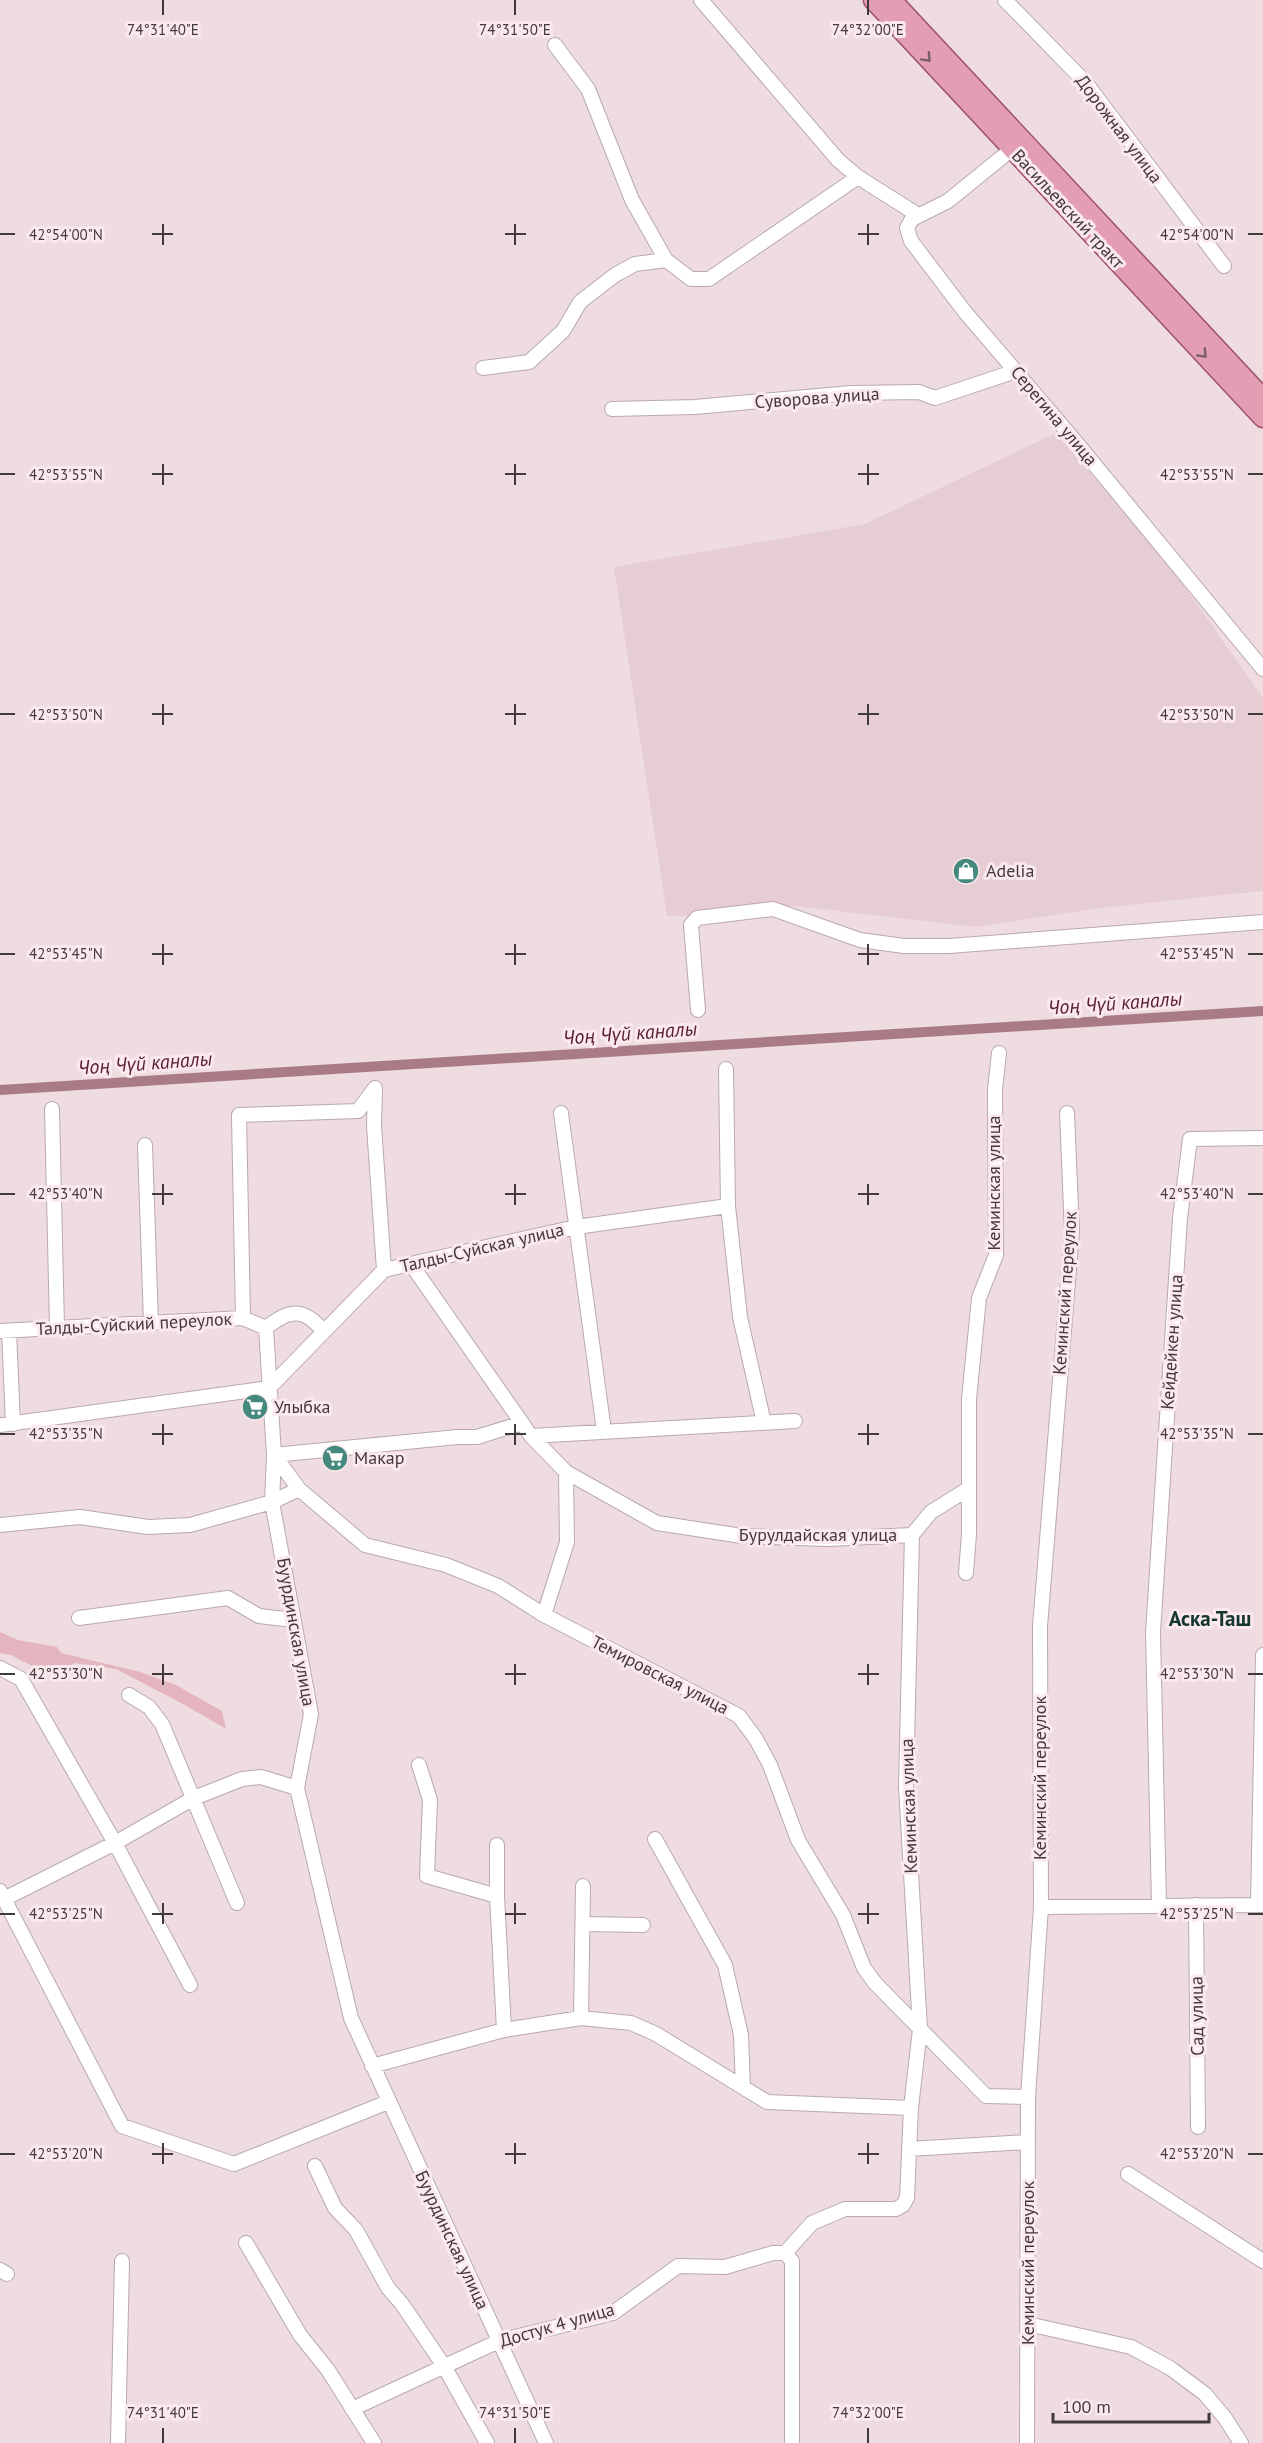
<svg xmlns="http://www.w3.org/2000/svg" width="1263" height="2443" viewBox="0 0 1263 2443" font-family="'PT Sans',sans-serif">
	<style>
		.built { fill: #e6cdd3 }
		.green { fill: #e4b4bf }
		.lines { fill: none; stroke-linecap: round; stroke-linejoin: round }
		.canal { stroke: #a87b86; stroke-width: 10 }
		.minor-casing { stroke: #baa9ac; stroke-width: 16 }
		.major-casing { stroke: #9e516a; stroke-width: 21 }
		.minor { stroke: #fff; stroke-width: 14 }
		.major { stroke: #e39eb4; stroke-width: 18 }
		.oneway { stroke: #7a5d66 }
		.ticks { fill: none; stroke: #413a3c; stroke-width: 2 }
		.labels { text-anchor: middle; stroke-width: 6; stroke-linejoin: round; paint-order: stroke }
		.street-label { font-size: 18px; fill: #413a3c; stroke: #fbe9ed }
		.poi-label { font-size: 18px; fill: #413a3c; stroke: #fbe9ed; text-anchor: start }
		.water-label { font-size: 20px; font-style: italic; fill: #5b2134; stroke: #fbe9ed }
		.quarter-label { font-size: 21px; font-weight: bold; fill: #143530; stroke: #fbe9ed }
		.ticks-label { font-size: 15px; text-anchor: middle; fill: #413a3c; stroke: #fbe9ed; stroke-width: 6; stroke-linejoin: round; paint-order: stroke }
	</style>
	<rect width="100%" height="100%" fill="#eedce0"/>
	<path class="built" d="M1056,433l116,136 91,129v193l-155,16 -133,20 -179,-21 -35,1 -62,9h-32l-53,-349 251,-43z"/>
	<path class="green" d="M0,1632l18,8 39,7 4,6 79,19 36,13 46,26 4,18 -41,-24 -69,-36 -41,-6 -17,9 -20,-3 -27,-14 -11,-2z"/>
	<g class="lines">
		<path class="canal" d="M0,1090l1263,-79"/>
		<defs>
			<path id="minor" d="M701,0l137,160 20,17 60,38
				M1005,0l81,83 138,183
				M555,45l33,44 44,111 34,60
				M1012,149l-64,52 -36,18 -5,9 4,13 54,71 110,129 188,228
				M483,368l46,-6 34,-31 17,-29 35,-27 20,-11 31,-4 25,19h18l149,-102
				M612,409l83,-2 156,-14 68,-1 16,6 81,-27
				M698,1010l-7,-85 6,-7 76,-9 87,31 44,6h45l314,-24
				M726,1069l2,137 12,111 24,106
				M375,1088l-1,38 10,144
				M52,1109l5,219
				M561,1113l43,318
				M145,1145l6,178
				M411,1264l120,172 35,36 91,51 85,13 86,3 84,-4
				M243,1318l-4,-203 119,-4 17,-23
				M266,1328l8,127 -2,47 39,212 -14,74 54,230 195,425
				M266,1328c23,-19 38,-21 58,4
				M0,1331l243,-13 23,10
				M9,1331l4,93
				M0,1425l269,-37 115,-118 192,-43 152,-21
				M531,1436l264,-15
				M274,1455l25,34 66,56 81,20 52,21 46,29 195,101 17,23 14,26 28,75 45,75 21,53 11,15 111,113 42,1
				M274,1455l183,-18h20l45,-14
				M0,1525l80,-8 68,10 42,-2 82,-23 27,-13
				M966,1573l3,-39v-135l10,-101 17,-43 -1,-165 4,-37
				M544,1615l23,-73 -1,-70
				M79,1618l149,-20 31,18 35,4
				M0,1668l21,11 94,164 75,142
				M129,1695l20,12 13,17 75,179
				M419,1765l11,35 -3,76 70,20
				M655,1839l70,126 16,70 2,52
				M497,1845v51l7,134
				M0,1891l122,235 112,38 154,-62
				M4,1899l111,-56 79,-45 48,-19 19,-2 36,11
				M1159,1905l-6,-273 27,-414 10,-79 73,-1
				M1196,1905l2,222
				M1258,1905l5,-250
				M1041,1907l222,-2
				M583,1924l60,1
				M581,2018l2,-132
				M372,2066l132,-36 77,-12 50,5 25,11 111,68 144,6
				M909,2149l119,-7
				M315,2166l20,42 21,22 32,58 14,16 42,62 43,77
				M1128,2174l135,87
				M246,2243l54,92 28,35 46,73
				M785,2253l27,-30 33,-14h51l7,-4 4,-7 4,-90 9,-79 -14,-243 6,-251 19,-23 37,-23
				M0,2270l7,4
				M1028,2324l103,23 39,21 35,26 20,24 16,25
				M352,2409l147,-68 114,-28 65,-47 47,1 48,-14h12l7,8v182
				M118,2443l4,-182
				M1027,2443l1,-346 13,-190 -1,-281 32,-394 -5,-119"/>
			<path id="major" d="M873,0l390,418
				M892,0l371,398"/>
		</defs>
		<use href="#minor" class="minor-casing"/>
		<use href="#major" class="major-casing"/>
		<use href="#minor" class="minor"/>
		<use href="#major" class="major"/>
	</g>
	<defs><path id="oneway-chevron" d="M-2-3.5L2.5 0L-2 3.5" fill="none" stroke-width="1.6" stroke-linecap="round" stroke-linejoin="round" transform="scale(1.5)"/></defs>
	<g class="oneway">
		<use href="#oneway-chevron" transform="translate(927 58) rotate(47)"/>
		<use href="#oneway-chevron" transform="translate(1203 354) rotate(47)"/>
	</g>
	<path class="ticks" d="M163,0v15M515,0v15M868,0v15M163,224v21M515,224v21M868,224v21M0,234h15M152,234h21M505,234h21M858,234h21M1248,234h15M163,464v21M515,464v21M868,464v21M0,474h15M152,474h21M505,474h21M858,474h21M1248,474h15M163,704v21M515,704v21M868,704v21M0,714h15M152,714h21M505,714h21M858,714h21M1248,714h15M163,944v21M515,944v21M868,944v21M0,954h15M152,954h21M505,954h21M858,954h21M1248,954h15M163,1184v21M515,1184v21M868,1184v21M0,1194h15M152,1194h21M505,1194h21M858,1194h21M1248,1194h15M163,1424v21M515,1424v21M868,1424v21M0,1434h15M152,1434h21M505,1434h21M858,1434h21M1248,1434h15M163,1664v21M515,1664v21M868,1664v21M0,1674h15M152,1674h21M505,1674h21M858,1674h21M1248,1674h15M163,1903v21M515,1903v21M868,1903v21M0,1914h15M152,1914h21M505,1914h21M858,1914h21M1248,1914h15M163,2143v21M515,2143v21M868,2143v21M0,2154h15M152,2154h21M505,2154h21M858,2154h21M1248,2154h15M163,2428v15M515,2428v15M868,2428v15"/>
	<defs>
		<symbol id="shop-disc" viewBox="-11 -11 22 22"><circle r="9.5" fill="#45897e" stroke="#fbe9ed"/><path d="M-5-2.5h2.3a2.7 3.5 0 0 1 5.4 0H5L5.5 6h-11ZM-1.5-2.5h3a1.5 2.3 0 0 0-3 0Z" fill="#fff"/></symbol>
		<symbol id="supermarket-disc" viewBox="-11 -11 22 22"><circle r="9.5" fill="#45897e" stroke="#fbe9ed"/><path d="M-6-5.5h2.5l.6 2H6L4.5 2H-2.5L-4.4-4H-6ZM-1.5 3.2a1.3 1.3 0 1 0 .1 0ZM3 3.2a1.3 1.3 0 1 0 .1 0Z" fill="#fff"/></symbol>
	</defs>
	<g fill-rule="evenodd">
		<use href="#shop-disc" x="951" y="856" width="30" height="30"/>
		<use href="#supermarket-disc" x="240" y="1392" width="30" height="30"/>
		<use href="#supermarket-disc" x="320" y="1443" width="30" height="30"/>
	</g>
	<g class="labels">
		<g class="street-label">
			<text transform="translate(1119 129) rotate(53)" y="6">Дорожная улица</text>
			<text transform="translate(1068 209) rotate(47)" y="6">Васильевский тракт</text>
			<text transform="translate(817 398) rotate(-4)" y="6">Суворова улица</text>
			<text transform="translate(1054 416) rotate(50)" y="6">Серегина улица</text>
			<text transform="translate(994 1183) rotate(-90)" y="6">Кеминская улица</text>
			<text transform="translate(482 1248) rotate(-13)" y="6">Талды-Суйская улица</text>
			<text transform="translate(1065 1293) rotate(-86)" y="6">Кеминский переулок</text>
			<text transform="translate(134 1324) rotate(-3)" y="6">Талды-Суйский переулок</text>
			<text transform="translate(1172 1342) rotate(-86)" y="6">Кейдейкен улица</text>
			<text x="818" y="1541">Бурулдайская улица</text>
			<text transform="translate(296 1632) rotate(80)" y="6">Буурдинская улица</text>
			<text transform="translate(660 1675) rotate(27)" y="6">Темировская улица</text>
			<text transform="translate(1040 1778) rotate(-90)" y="6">Кеминский переулок</text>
			<text transform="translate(909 1806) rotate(-92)" y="6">Кеминская улица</text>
			<text transform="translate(1197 2016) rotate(-91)" y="6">Сад улица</text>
			<text transform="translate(452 2240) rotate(65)" y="6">Буурдинская улица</text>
			<text transform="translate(1028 2263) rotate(-90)" y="6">Кеминский переулок</text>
			<text transform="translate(557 2325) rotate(-16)" y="6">Достук 4 улица</text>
		</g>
		<g class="poi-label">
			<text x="986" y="877">Adelia</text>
			<text x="274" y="1413">Улыбка</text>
			<text x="354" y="1464">Макар</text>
		</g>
		<g class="water-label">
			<text transform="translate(1115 1003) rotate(-4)" y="7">Чоң Чүй каналы</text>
			<text transform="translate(630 1033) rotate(-4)" y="7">Чоң Чүй каналы</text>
			<text transform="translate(145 1063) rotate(-4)" y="7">Чоң Чүй каналы</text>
		</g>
		<g class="quarter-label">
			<text x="1210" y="1626">Аска-Таш</text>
		</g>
	</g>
	<g class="ticks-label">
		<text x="163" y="35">74°31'40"E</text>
		<text x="515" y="35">74°31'50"E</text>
		<text x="868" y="35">74°32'00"E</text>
		<text x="66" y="240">42°54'00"N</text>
		<text x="1197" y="240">42°54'00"N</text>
		<text x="66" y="480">42°53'55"N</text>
		<text x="1197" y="480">42°53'55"N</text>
		<text x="66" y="720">42°53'50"N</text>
		<text x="1197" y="720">42°53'50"N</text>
		<text x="66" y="959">42°53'45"N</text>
		<text x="1197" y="959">42°53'45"N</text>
		<text x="66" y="1199">42°53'40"N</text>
		<text x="1197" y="1199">42°53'40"N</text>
		<text x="66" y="1439">42°53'35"N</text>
		<text x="1197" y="1439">42°53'35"N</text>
		<text x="66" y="1679">42°53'30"N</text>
		<text x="1197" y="1679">42°53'30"N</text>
		<text x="66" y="1919">42°53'25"N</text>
		<text x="1197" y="1919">42°53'25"N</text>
		<text x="66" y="2159">42°53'20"N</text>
		<text x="1197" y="2159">42°53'20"N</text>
		<text x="163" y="2418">74°31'40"E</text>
		<text x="515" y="2418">74°31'50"E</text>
		<text x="868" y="2418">74°32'00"E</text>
	</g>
	<path d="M1053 2413v9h156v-9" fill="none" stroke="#413a3c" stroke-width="3"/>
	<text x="1062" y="2413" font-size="18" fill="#413a3c" stroke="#fbe9ed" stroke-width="4.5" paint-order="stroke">100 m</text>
</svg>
